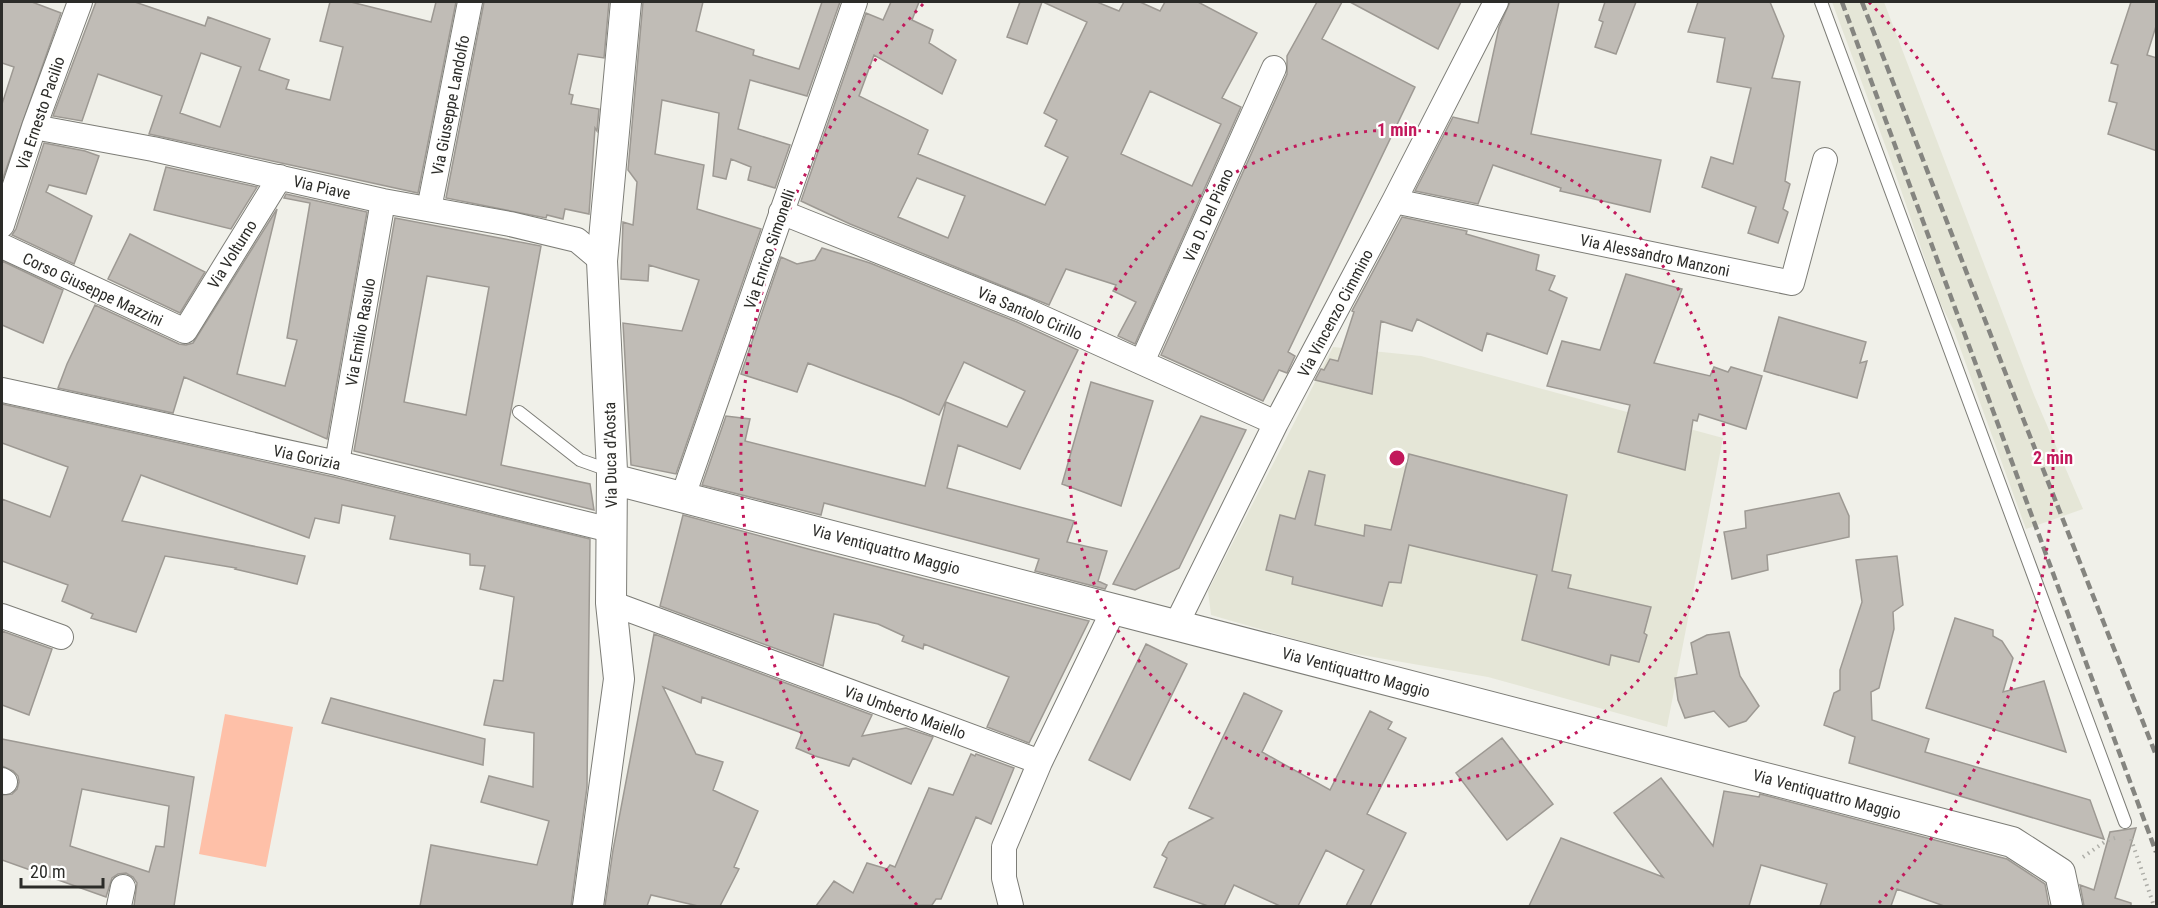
<svg xmlns="http://www.w3.org/2000/svg" width="2158" height="908" viewBox="0 0 2158 908" font-family="'Roboto Condensed',sans-serif">
	<style>
		.built { fill: #e5e6d7 }
		.green { fill: #fec0a8 }
		.building { fill: #c0bcb6; stroke: #9d9993; stroke-width: 1.5; fill-rule: evenodd }
		.lines { fill: none; stroke-linecap: round; stroke-linejoin: round }
		.service-casing { stroke: #7d7d77; stroke-width: 14 }
		.minor-casing { stroke: #7d7d77; stroke-width: 26 }
		.tertiary-casing { stroke: #7d7d77; stroke-width: 32 }
		.path { stroke: #aeaea8; stroke-width: 4; stroke-dasharray: 1.5 4.5; stroke-linecap: butt }
		.service { stroke: #fff; stroke-width: 12 }
		.minor { stroke: #fff; stroke-width: 24 }
		.tertiary { stroke: #fff; stroke-width: 30 }
		.rail { stroke: #858580; stroke-width: 4.5; stroke-dasharray: 9 4.5; stroke-linecap: butt }
		.ring { fill: none; stroke: #c2185b; stroke-width: 3; stroke-dasharray: 3 6 }
		.labels { text-anchor: middle; stroke-width: 4.5; stroke-linejoin: round; paint-order: stroke }
		.street-label { font-size: 16px; fill: #2c2c29; stroke: #fffffe }
		.centre { fill: #c2185b; stroke: #fffffe; stroke-width: 3 }
		.ring-label { font-size: 18px; text-anchor: middle; font-weight: bold; fill: #c2185b; stroke: #fffffe; stroke-width: 4.5; stroke-linejoin: round; paint-order: stroke }
	</style>
	<rect width="100%" height="100%" fill="#f0f0e9"/>
	<path class="built" d="M1832,2h52l150,393 49,114 -57,20 -72,-198 -15,-31 -48,-139z
		M1333,347l88,9 302,82 -56,289 -179,-50 -155,-27 -122,-35 -3,-24z"/>
	<path class="green" d="M225,714l68,13 -27,140 -67,-13z"/>
	<path class="building" d="M2,2h30l29,11 -59,168v-77l12,-37 -12,-4z
		M96,2h39l70,24 3,-9 62,22 -11,31 30,10 -3,9 44,11 13,-53 -23,-6 10,-39h21l80,20 5,-20h20l-38,191 -269,-59 13,-38 -64,-22 -16,47 -29,-5zM201,53l40,14 -21,60 -40,-14z
		M484,2h125l-5,56 -26,-4 -9,40 4,1 -2,9 28,5 -2,22 -2,-3 -6,86 -24,-5 -2,10 -16,-4 -1,3 -100,-20z
		M643,2h60l-7,29 58,19 -1,5 46,14 23,-67h18l-33,94 -57,-16 -12,49 52,16 -15,43 -27,-8 3,-13 -20,-8 -5,20 -13,-3 6,-63 -57,-13 -7,54 49,11 -7,44 64,20 -85,245 -45,-9 -8,-142 59,8 17,-51 -50,-15 -1,16 -27,-2 2,-57 10,3 4,-43 -9,-12z
		M891,2h28l-7,18 21,10 -4,13 27,17 -14,34 -68,-39 -15,41 69,34 -10,24 127,51 23,-48 -23,-11 12,-26 -13,-7 43,-91 -44,-20h54l22,9 5,-9h16l20,9 5,-9h33l59,31 -35,65 19,9 -106,237 -17,-8 18,-34 -23,-11 3,-6 -50,-16 -17,36 -199,-81 -49,-23 65,-188 17,7zM1150,91l71,33 -29,62 -71,-32zM917,178l48,18 -17,42 -50,-21z
		M1020,2h22l-15,42 -20,-7z
		M1317,2h25l-20,37 93,48 -127,265 7,4 -8,17 -8,-3 -16,31 -102,-46 126,-281v-18z
		M1350,2h111l-23,47z
		M1510,2h49l-28,132 130,26 -11,52 -90,-21 1,-3 -68,-23 -15,39 -63,-13 38,-74 25,6 21,-96z
		M1605,2h31l-20,52 -21,-7 8,-25 -4,-2z
		M1698,2h72l14,34 -12,42 28,4 -15,99 5,3 -7,25 5,3 -10,31 -30,-10 8,-26 -54,-20 9,-30 22,7 18,-76 -34,-6 8,-44 -37,-6z
		M2131,2h26v21l-10,32 10,3v93l-49,-17 9,-31 -8,-2 9,-36 -7,-2z
		M44,143l41,8 14,5 -13,38 -37,-9 -3,7 46,24 -18,48 -62,-29 4,-6z
		M166,167l91,20 -26,42 -77,-19z
		M286,194l81,18 -40,227 -143,-62 -11,36 -115,-25 9,-24 28,-59 84,39 7,1 7,-2 84,-134 -40,165 48,12 12,-46 -10,-2 23,-135 -26,-5z
		M1402,217l65,14 -1,3 73,21 -3,15 19,6 -6,14 18,8 -20,56 -60,-21 -5,18 -65,-32 -5,12 -31,-10 -9,73 -57,-14 6,-11 3,1 6,-11 8,2 16,-49 -2,-1z
		M395,218l146,28 -40,219 89,19 4,26 -240,-59zM427,276l62,11 -23,128 -62,-13z
		M130,234l75,38 -25,41 -72,-34z
		M822,248l48,15 147,59 61,28 -58,119 -62,-24 -11,43 127,33 -7,21 40,9 -9,30 9,4 -2,4 -70,-18 4,-12 -215,-56 -3,12 -119,-30 24,-69 24,3 -5,22 180,45 21,-84 61,25 18,-36 -61,-29 -25,53 -38,-17 -93,-35 -11,29 -56,-18 40,-117 16,7 18,-4z
		M2,261l61,29 -20,53 -41,-18z
		M1626,274l56,15 -28,74 56,13 4,-9 14,5 3,-5 31,9 -16,53 -47,-15 -2,7 -4,-1 -8,50 -67,-18 12,-47 -83,-19 15,-45 38,9z
		M1779,317l87,25 -6,21 7,-2 -10,37 -93,-27z
		M1091,382l62,19 -32,105 -59,-22z
		M2,404l332,73 256,62 -3,248 -16,119h-151l11,-61 106,20 12,-44 -68,-19 8,-26 44,11 1,-54 -50,-8 10,-45 9,1 11,-84 -34,-8 5,-23 -15,-1v-11l-80,-15 5,-23 -53,-11 -3,18 -24,-5 -6,20 -168,-63 -19,46 183,35 -8,28 -62,-15 1,-1 -71,-12 -29,76 -45,-14 2,-4 -31,-13 6,-16 -66,-24v-62l48,18 18,-50 -66,-24z
		M1201,416l45,14 -67,138 -44,22 -22,-6z
		M1409,454l158,41 -15,76 19,4 -3,13 83,19 -7,26 3,2 -8,27 -28,-7 -2,10 -87,-25 15,-65 -128,-30 -8,38 -12,-1 -7,24 -90,-22 1,-7 -27,-7 14,-55 15,4 14,-48 16,4 -10,50 49,11 1,-11 26,5z
		M1839,493l10,23v21l-82,18 1,15 -36,9 -8,-47 22,-4 -1,-17z
		M683,515l129,35 277,71 -60,122 -42,-16 22,-50 -85,-33 -1,5 -21,-8 2,-5 -26,-12 -44,-10 -11,52 -163,-60z
		M1897,556l6,49 -10,7 1,17 -15,59 -8,4 1,28 57,19 -4,13 165,48 14,39 -255,-76 6,-26 -31,-12 10,-32 6,-3v-20l22,-68 -6,-42z
		M1955,618l38,12v6l9,5 11,17 -10,34 41,-11 22,71 -140,-44z
		M2,631l50,18 -23,66 -27,-10z
		M1729,632l11,44 19,30 -13,15 -17,6 -15,-16 -29,7 -7,-18 -3,-22 22,-4 -6,-31 16,-8z
		M654,634l218,81 -10,21 44,-8 27,9 -22,47 -58,-26 -4,8 -34,-10 -19,-8 6,-15 -100,-36 -1,6 -38,-16 33,67 27,8 -10,28 45,21 -24,56 5,2 -19,37h-22l-47,-11 -4,11h-42l8,-56z
		M1146,644l41,20 -57,116 -41,-20z
		M1244,693l38,18 -20,41 68,38 40,-79 22,11 -4,7 18,9 -39,76 39,19 -36,73h-24l18,-36 -38,-20 -28,56h-18l-46,-21 -10,21h-16l-54,-19 13,-29 -5,-3 7,-13 44,-24 -24,-10z
		M331,698l154,41 -2,26 -161,-42z
		M1502,738l51,66 -46,36 -51,-67z
		M2,739l192,38 -20,129h-40l3,-23 -4,-6 -7,-4 -8,1 -6,4 -6,19 -104,-37v-65l10,-1 5,-5 2,-7 -1,-6 -5,-5 -11,-5zM82,789l87,17 -5,41 -8,-1 -7,26 -79,-26z
		M971,754l4,2 1,-2 38,14 -23,56 -15,-7 -35,82h-5l-4,6 -116,1 18,-25 19,12 14,-30 20,6 3,-4 5,2 34,-79 24,7z
		M1661,778l52,68 11,-55 35,6 1,-3 247,65 38,25 4,22h-105l-47,-17 -6,17h-71l7,-22 -66,-19 -12,41h-220l32,-68 102,39 -49,-64z
		M2136,828l-21,70 16,5v3h-47l-4,-21 14,5 16,-58z"/>
	<g class="lines">
		<defs>
			<path id="service" d="M1821,2l304,820
				M519,412l61,48 31,11"/>
			<path id="minor" d="M34,127l119,22 230,52 127,23 67,16 25,21
				M1394,201l398,82 33,-123
				M429,209l41,-207
				M781,212l242,97 253,114
				M2,225l32,-98 46,-125
				M2,246l183,85 95,-154
				M1142,362l132,-294
				M2,390l335,73 274,67
				M337,463l46,-262
				M683,496l172,-494
				M611,603l429,159 74,-153
				M2,616l59,21
				M1176,625l100,-202 118,-222 102,-199
				M2,780l3,2
				M119,906l4,-19
				M1011,906l-7,-28v-31l36,-85"/>
			<path id="tertiary" d="M612,479l1400,363 48,31 7,33
				M588,906l31,-227 -8,-76 1,-132 -10,-210 24,-259"/>
		</defs>
		<use href="#service" class="service-casing"/>
		<use href="#minor" class="minor-casing"/>
		<use href="#tertiary" class="tertiary-casing"/>
		<path class="path" d="M2131,839l23,67
			M2083,857l23,-16 9,-3"/>
		<use href="#service" class="service"/>
		<use href="#minor" class="minor"/>
		<use href="#tertiary" class="tertiary"/>
		<path class="rail" d="M1842,2l314,850
			M1862,2l162,419 132,334"/>
	</g>
	<g class="ring">
		<circle cx="1397" cy="458" r="328"/>
		<path d="M917 905A656 656 0 0 1 925 2M1869 2A656 656 0 0 1 1877 905"/>
	</g>
	<g class="labels">
		<g class="street-label">
			<text transform="translate(450 105) rotate(-79)" y="6">Via Giuseppe Landolfo</text>
			<text transform="translate(40 113) rotate(-71)" y="6">Via Ernesto Pacilio</text>
			<text transform="translate(322 187) rotate(13)" y="6">Via Piave</text>
			<text transform="translate(1208 215) rotate(-66)" y="6">Via D. Del Piano</text>
			<text transform="translate(769 249) rotate(-71)" y="6">Via Enrico Simonelli</text>
			<text transform="translate(232 254) rotate(-58)" y="6">Via Volturno</text>
			<text transform="translate(1655 255) rotate(12)" y="6">Via Alessandro Manzoni</text>
			<text transform="translate(93 289) rotate(25)" y="6">Corso Giuseppe Mazzini</text>
			<text transform="translate(1030 313) rotate(23)" y="6">Via Santolo Cirillo</text>
			<text transform="translate(1335 313) rotate(-62)" y="6">Via Vincenzo Cimmino</text>
			<text transform="translate(360 332) rotate(-80)" y="6">Via Emilio Rasulo</text>
			<text transform="translate(610 455) rotate(-91)" y="6">Via Duca d'Aosta</text>
			<text transform="translate(307 457) rotate(12)" y="6">Via Gorizia</text>
			<text transform="translate(886 549) rotate(15)" y="6">Via Ventiquattro Maggio</text>
			<text transform="translate(1356 672) rotate(15)" y="6">Via Ventiquattro Maggio</text>
			<text transform="translate(905 712) rotate(20)" y="6">Via Umberto Maiello</text>
			<text transform="translate(1827 794) rotate(15)" y="6">Via Ventiquattro Maggio</text>
		</g>
	</g>
	<circle cx="1397" cy="458" r="9" class="centre"/>
	<g class="ring-label">
		<text x="1397" y="136">1 min</text>
		<text x="2053" y="464">2 min</text>
	</g>
	<rect width="2158" height="908" fill="none" stroke="#2c2c29" stroke-width="6"/>
	<path d="M21 878v9h82v-9" fill="none" stroke="#2c2c29" stroke-width="3"/>
	<text x="30" y="878" font-size="18" fill="#2c2c29" stroke="#fffffe" stroke-width="4.5" paint-order="stroke">20 m</text>
</svg>
